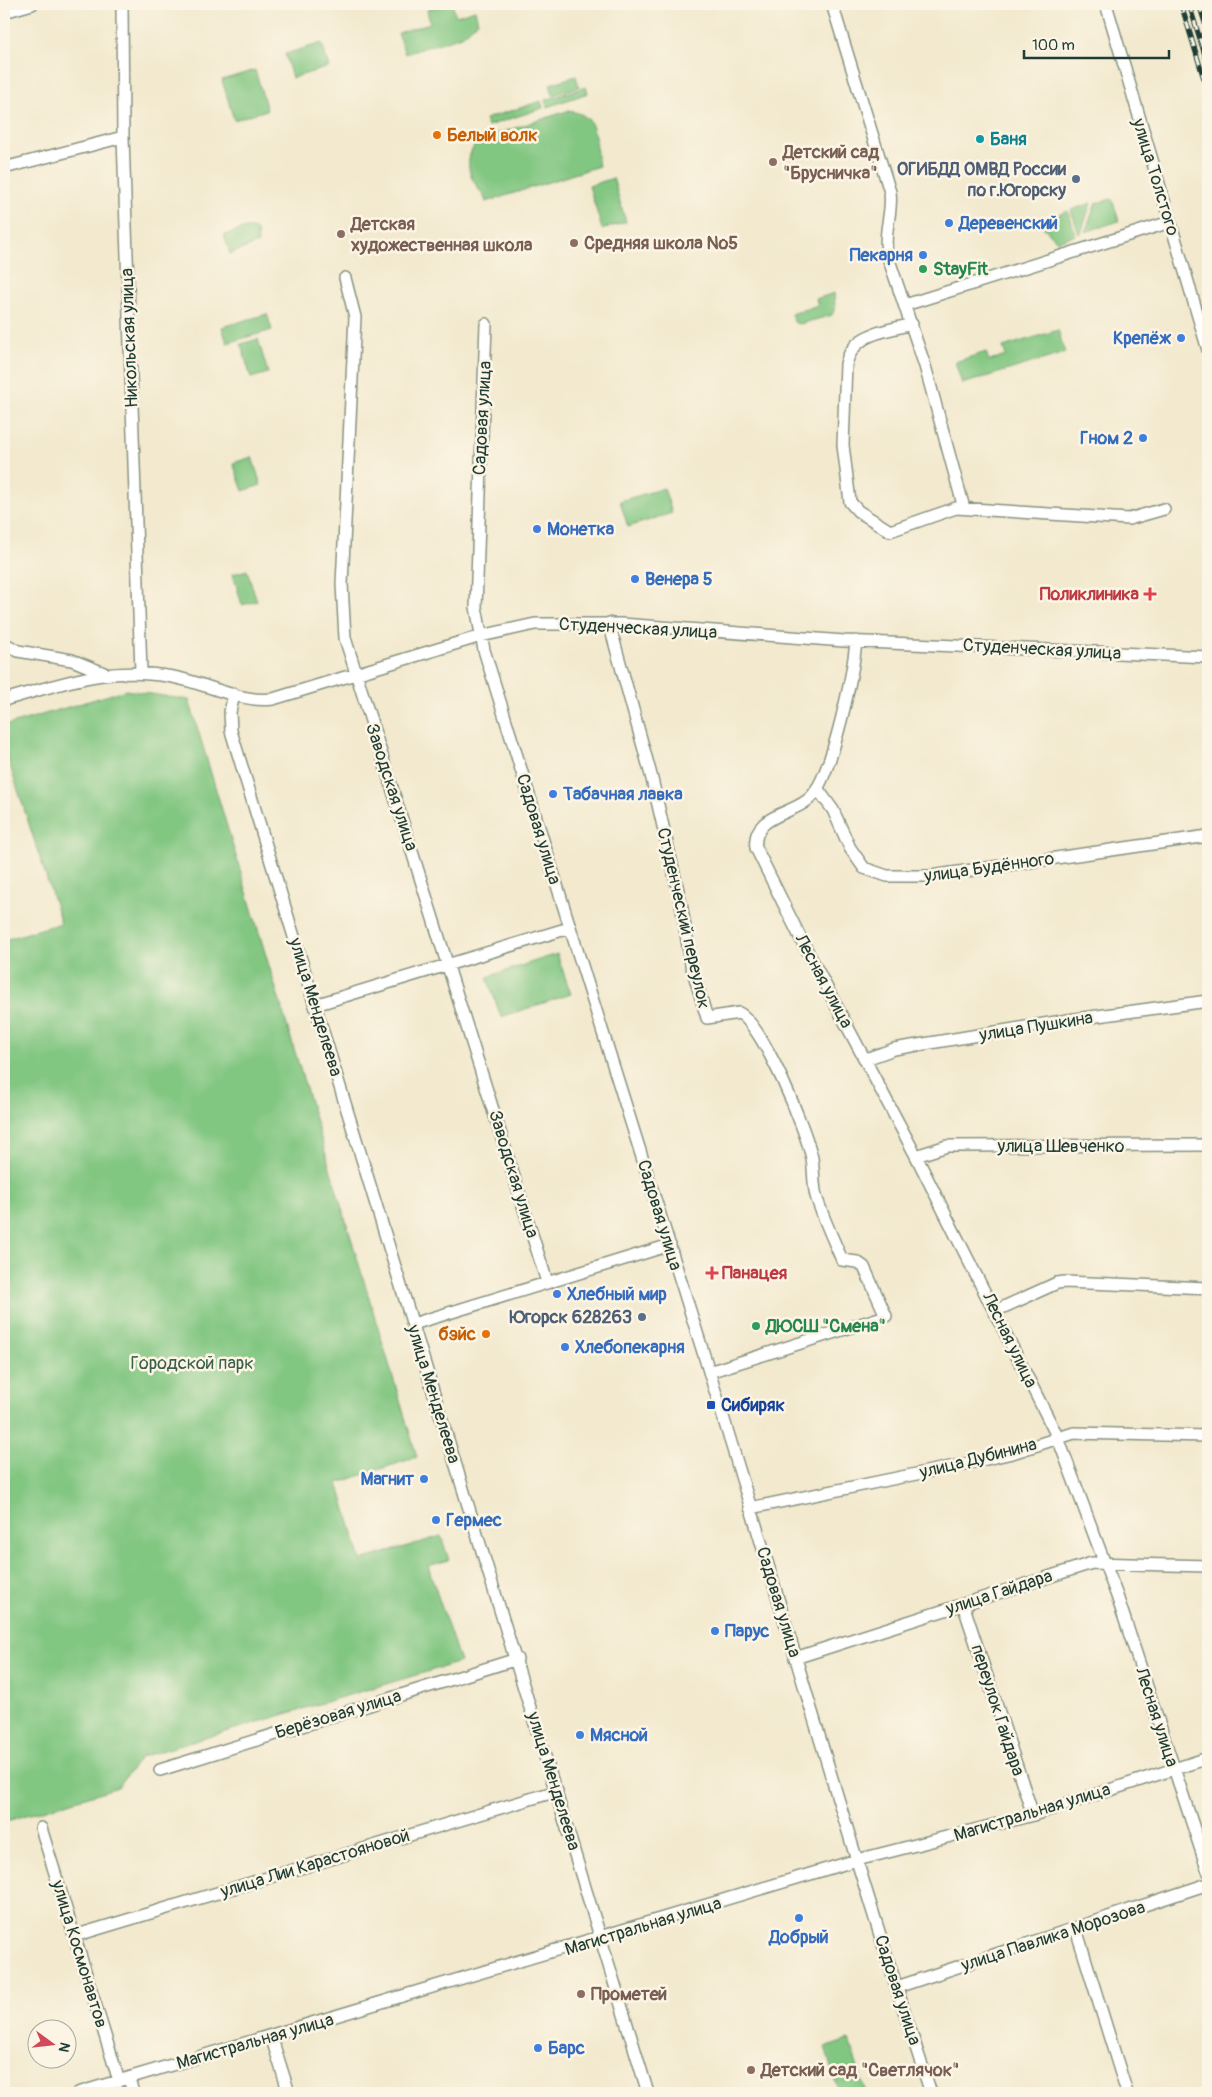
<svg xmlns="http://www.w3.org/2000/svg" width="1212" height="2097" viewBox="0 0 1212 2097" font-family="Pangolin,sans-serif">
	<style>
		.green { fill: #81c681; stroke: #50825a }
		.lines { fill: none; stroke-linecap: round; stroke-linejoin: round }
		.minor-casing { stroke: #889381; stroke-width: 14 }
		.minor { stroke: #fff; stroke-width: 11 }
		.rail-casing { stroke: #1f3d34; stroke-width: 5 }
		.rail { stroke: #fcf5e5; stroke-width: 3; stroke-dasharray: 9; stroke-linecap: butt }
		.food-dot { fill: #e8710a; stroke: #fcf5e5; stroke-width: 2 }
		.culture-dot { fill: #0f9aa8; stroke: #fcf5e5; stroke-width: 2 }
		.education-dot { fill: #8d6e63; stroke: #fcf5e5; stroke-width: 2 }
		.service-dot { fill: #5c6f8a; stroke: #fcf5e5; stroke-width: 2 }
		.shop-dot { fill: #3f7fe0; stroke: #fcf5e5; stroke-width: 2 }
		.leisure-dot { fill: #2e9e5b; stroke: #fcf5e5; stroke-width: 2 }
		.health-dot { fill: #e0444e; stroke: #fcf5e5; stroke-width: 2 }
		.transit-dot { fill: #1a4fb4; stroke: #fcf5e5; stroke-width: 2 }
		.labels { text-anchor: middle; stroke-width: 5; stroke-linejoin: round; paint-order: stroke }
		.food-label { font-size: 18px; font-weight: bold; fill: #c56008; stroke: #fcf5e5; text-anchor: start }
		.culture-label { font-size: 18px; font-weight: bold; fill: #0d838f; stroke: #fcf5e5; text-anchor: start }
		.education-label { font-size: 18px; font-weight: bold; fill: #785e54; stroke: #fcf5e5; text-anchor: start }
		.service-label { font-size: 18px; font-weight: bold; fill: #4e5e75; stroke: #fcf5e5; text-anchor: end }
		.street-label { font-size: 18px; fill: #1f3d34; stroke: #fcf5e5 }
		.shop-label { font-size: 18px; font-weight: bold; fill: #366cbe; stroke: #fcf5e5; text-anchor: start }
		.leisure-label { font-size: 18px; font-weight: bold; fill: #27864d; stroke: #fcf5e5; text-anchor: start }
		.health-label { font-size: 18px; font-weight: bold; fill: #be3a42; stroke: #fcf5e5; text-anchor: end }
		.park-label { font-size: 18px; fill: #385f47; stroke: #fcf5e5 }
		.transit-label { font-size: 18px; font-weight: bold; fill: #164399; stroke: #fcf5e5; text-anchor: start }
	</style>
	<rect width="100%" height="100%" fill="#fcf5e5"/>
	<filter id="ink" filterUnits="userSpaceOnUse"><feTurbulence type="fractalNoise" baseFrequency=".02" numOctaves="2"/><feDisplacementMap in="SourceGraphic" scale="10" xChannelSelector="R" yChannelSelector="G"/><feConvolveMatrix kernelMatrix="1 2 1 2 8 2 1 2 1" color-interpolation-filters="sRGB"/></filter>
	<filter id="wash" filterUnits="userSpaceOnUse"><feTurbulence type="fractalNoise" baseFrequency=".0096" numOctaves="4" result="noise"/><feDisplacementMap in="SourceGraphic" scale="20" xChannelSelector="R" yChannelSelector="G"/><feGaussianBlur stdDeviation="1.12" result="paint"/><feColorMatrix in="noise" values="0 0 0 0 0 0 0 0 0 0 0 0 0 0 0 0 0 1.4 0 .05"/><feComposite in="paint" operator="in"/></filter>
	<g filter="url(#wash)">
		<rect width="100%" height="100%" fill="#f2e9ce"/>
		<path class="green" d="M447,4h5l4,12 19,-6 3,12 -16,14 -57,18 -7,-21 32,-10 -3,-13z
			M322,43l7,24 -37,11 -7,-24z
			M255,70l12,40 -33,10 -12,-40z
			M576,76l3,11 -26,8 -3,-11z
			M586,87l2,6 -41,14 -2,-7z
			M541,101l2,7 -55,18 -3,-7z
			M567,111c35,2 26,32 32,55l-113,36c-2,-8 -6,-10 -10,-17 -11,-15 -10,-36 6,-46z
			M613,178l13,44 -24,7 -13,-43z
			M1112,199l7,22 -34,11 11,-29z
			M1091,203l-10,30 -2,1 -8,-24z
			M1068,211l8,24 -19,6 -20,-20z
			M246,228h7l4,3 1,12 -28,11 -6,-19z
			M834,293l1,15 -3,7 -32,9 -5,-1 -4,-9 27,-9 -2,-6z
			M267,314l5,16 -45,13 -5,-16z
			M1058,330l7,23 -103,31 -7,-22 31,-10 3,9 17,-5 -3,-9z
			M258,339l10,34 -17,5 -10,-34z
			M252,457l9,28 -18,6 -10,-28z
			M664,488l8,25 -44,14 -8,-26z
			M247,570l10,31 -15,4 -9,-31z
			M126,690l63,10 228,757 -79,26 23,77 80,-24 8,24 -21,6 32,96 -319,95 -23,30 -114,35v-882l57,-17 -57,-176v-21z
			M557,954l14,40 -70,23 -14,-40z
			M849,2040l17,53h-27l-14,-45z"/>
	</g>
	<g filter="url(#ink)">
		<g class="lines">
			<defs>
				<path id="minor" d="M122,4l1,133 18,535
					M832,4l58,188c3,22 -7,38 -3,62l38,112 39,142
					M1106,4l102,346
					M4,12l28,-8
					M4,168l119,-31
					M345,278l10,39 -13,267 3,54 202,644
					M905,305l265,-83
					M486,324l-10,283 8,43c73,240 150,478 224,718 75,241 143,485 223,725
					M912,324c-28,8 -58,8 -66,40l-3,81 7,57 8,9 32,20 66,-23 173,11 35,-10
					M609,623l42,152 30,128 10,61 16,54 32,-5c24,12 67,117 73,145 2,13 1,26 4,38 7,22 17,43 26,64l15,2 7,5 22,49 -177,56
					M856,641c-3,34 -23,128 -43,154 -16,20 -62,18 -57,53l47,95 113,213 142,282 59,158 91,275
					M4,643l14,8 54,9 32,13
					M234,694l-4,18 1,19 417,1362
					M4,700c61,-17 104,-35 169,-23 33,6 67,26 100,22l208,-63 54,-12h86l223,17 364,16
					M817,788l16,22 17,38 14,20 23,8h44l277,-40
					M315,1005l254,-77
					M866,1059l28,-10 174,-29 140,-19
					M916,1156l31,-10 261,-1
					M995,1311l62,-28 8,-1 143,6
					M413,1324l257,-79
					M750,1508l215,-44 47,-11 62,-20 134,3
					M963,1604l70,211
					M795,1658l297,-95 116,3
					M160,1770l357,-111
					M41,1828l78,253
					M1076,1929l51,164
					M74,1936l483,-145
					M897,1987l311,-103
					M271,2036l18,57
					M129,2078l4,15
					M78,2093l779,-233 176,-45 175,-57"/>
			</defs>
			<use href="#minor" class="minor-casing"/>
			<use href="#minor" class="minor"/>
			<defs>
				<path id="rail" d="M1181,4l27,88
					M1189,4l19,61
					M1199,4l9,29"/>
			</defs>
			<use href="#rail" class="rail-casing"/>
			<use href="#rail" class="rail"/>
		</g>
	</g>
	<g class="food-dot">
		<circle cx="437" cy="135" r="5"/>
		<circle cx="486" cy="1334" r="5"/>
	</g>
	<circle class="culture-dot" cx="980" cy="139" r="5"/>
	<g class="education-dot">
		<circle cx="773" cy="162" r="5"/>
		<circle cx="341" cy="234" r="5"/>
		<circle cx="574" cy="243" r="5"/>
		<circle cx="581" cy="1994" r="5"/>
		<circle cx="751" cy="2070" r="5"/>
	</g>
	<g class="service-dot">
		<circle cx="1076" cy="179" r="5"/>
		<circle cx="642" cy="1317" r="5"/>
	</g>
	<g class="shop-dot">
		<circle cx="949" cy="223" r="5"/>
		<circle cx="923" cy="255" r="5"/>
		<circle cx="1181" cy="338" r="5"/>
		<circle cx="1143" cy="438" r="5"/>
		<circle cx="537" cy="529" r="5"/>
		<circle cx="635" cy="579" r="5"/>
		<circle cx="553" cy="794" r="5"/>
		<circle cx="557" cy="1294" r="5"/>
		<circle cx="565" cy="1347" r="5"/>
		<circle cx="424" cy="1479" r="5"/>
		<circle cx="436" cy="1520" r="5"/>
		<circle cx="715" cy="1631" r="5"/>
		<circle cx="580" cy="1735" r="5"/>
		<circle cx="799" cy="1918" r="5"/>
		<circle cx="538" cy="2048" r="5"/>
	</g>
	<g class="leisure-dot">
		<circle cx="923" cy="269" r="5"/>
		<circle cx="756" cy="1326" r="5"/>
	</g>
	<g class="health-dot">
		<path d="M1147.5 586.5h5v5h5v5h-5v5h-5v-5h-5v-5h5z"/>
		<path d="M709.5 1265.5h5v5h5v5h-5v5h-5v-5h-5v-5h5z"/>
	</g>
	<rect class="transit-dot" x="706" y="1400" width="10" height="10" rx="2.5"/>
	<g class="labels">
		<g class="food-label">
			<text x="447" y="141">Белый волк</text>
			<text x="476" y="1340" text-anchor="end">бэйс</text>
		</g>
		<g class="culture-label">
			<text x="990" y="145">Баня</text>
		</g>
		<g class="education-label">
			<text x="783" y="158">Детский сад<tspan x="783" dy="21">"Брусничка"</tspan></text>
			<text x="351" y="230">Детская<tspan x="351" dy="21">художественная школа</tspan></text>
			<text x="584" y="249">Средняя школа №5</text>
			<text x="591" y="2000">Прометей</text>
			<text x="761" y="2076">Детский сад "Светлячок"</text>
		</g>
		<g class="service-label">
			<text x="1066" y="175">ОГИБДД ОМВД России<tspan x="1066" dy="21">по г.Югорску</tspan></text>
			<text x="632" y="1323">Югорск 628263</text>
		</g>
		<g class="street-label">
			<text transform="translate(1156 177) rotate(73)" y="6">улица Толстого</text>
			<text transform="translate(129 338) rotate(-92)" y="6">Никольская улица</text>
			<text transform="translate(482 418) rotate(-87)" y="6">Садовая улица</text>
			<text transform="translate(638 628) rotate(3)" y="6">Студенческая улица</text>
			<text transform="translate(1042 649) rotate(3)" y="6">Студенческая улица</text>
			<text transform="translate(392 787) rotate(72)" y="6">Заводская улица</text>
			<text transform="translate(539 829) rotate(73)" y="6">Садовая улица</text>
			<text transform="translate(989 867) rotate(-8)" y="6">улица Будённого</text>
			<text transform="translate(684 918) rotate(77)" y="6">Студенческий переулок</text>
			<text transform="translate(824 981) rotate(62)" y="6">Лесная улица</text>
			<text transform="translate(316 1007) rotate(73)" y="6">улица Менделеева</text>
			<text transform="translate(1036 1026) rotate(-9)" y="6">улица Пушкина</text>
			<text x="1061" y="1152">улица Шевченко</text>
			<text transform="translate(514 1174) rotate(73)" y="6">Заводская улица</text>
			<text transform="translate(660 1215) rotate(73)" y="6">Садовая улица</text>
			<text transform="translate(1010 1340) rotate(64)" y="6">Лесная улица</text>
			<text transform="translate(434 1394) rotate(73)" y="6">улица Менделеева</text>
			<text transform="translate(978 1458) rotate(-14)" y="6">улица Дубинина</text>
			<text transform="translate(999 1592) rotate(-18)" y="6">улица Гайдара</text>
			<text transform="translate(779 1602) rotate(73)" y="6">Садовая улица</text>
			<text transform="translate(998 1710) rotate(72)" y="6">переулок Гайдара</text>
			<text transform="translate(338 1714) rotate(-17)" y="6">Берёзовая улица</text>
			<text transform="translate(1157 1717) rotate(72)" y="6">Лесная улица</text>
			<text transform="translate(554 1781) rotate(73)" y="6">улица Менделеева</text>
			<text transform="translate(1032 1812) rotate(-17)" y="6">Магистральная улица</text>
			<text transform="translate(315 1863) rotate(-17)" y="6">улица Лии Карастояновой</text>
			<text transform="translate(643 1926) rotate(-17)" y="6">Магистральная улица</text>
			<text transform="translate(1053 1936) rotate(-18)" y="6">улица Павлика Морозова</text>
			<text transform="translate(80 1954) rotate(73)" y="6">улица Космонавтов</text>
			<text transform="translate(898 1990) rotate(72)" y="6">Садовая улица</text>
			<text transform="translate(255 2041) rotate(-16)" y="6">Магистральная улица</text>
		</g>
		<g class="shop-label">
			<text x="959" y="229">Деревенский</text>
			<text x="913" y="261" text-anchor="end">Пекарня</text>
			<text x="1171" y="344" text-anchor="end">Крепёж</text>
			<text x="1133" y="444" text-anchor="end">Гном 2</text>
			<text x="547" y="535">Монетка</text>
			<text x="645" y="585">Венера 5</text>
			<text x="563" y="800">Табачная лавка</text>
			<text x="567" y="1300">Хлебный мир</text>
			<text x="575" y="1353">Хлебопекарня</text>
			<text x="414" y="1485" text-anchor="end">Магнит</text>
			<text x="446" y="1526">Гермес</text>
			<text x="725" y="1637">Парус</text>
			<text x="590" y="1741">Мясной</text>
			<text x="799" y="1943" text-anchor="middle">Добрый</text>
			<text x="548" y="2054">Барс</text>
		</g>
		<g class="leisure-label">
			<text x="933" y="275">StayFit</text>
			<text x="766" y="1332">ДЮСШ "Смена"</text>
		</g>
		<g class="health-label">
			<text x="1139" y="600">Поликлиника</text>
			<text x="722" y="1279" text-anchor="start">Панацея</text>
		</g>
		<g class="park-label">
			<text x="192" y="1369">Городской парк</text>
		</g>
		<g class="transit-label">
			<text x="721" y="1411">Сибиряк</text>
		</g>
	</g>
	<rect width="1212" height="2097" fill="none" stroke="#fcf5e5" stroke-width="20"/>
	<g transform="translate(52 2044) rotate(105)"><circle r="24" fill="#fcf5e5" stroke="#a4ab9e"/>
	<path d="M0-4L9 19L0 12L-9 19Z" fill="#d1495b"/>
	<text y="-8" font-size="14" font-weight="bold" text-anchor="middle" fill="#1f3d34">N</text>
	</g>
	<path d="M1024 50v8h145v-8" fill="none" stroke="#1f3d34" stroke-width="2.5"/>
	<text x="1032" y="50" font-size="15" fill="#1f3d34" stroke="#fcf5e5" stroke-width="4" paint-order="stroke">100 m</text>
</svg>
